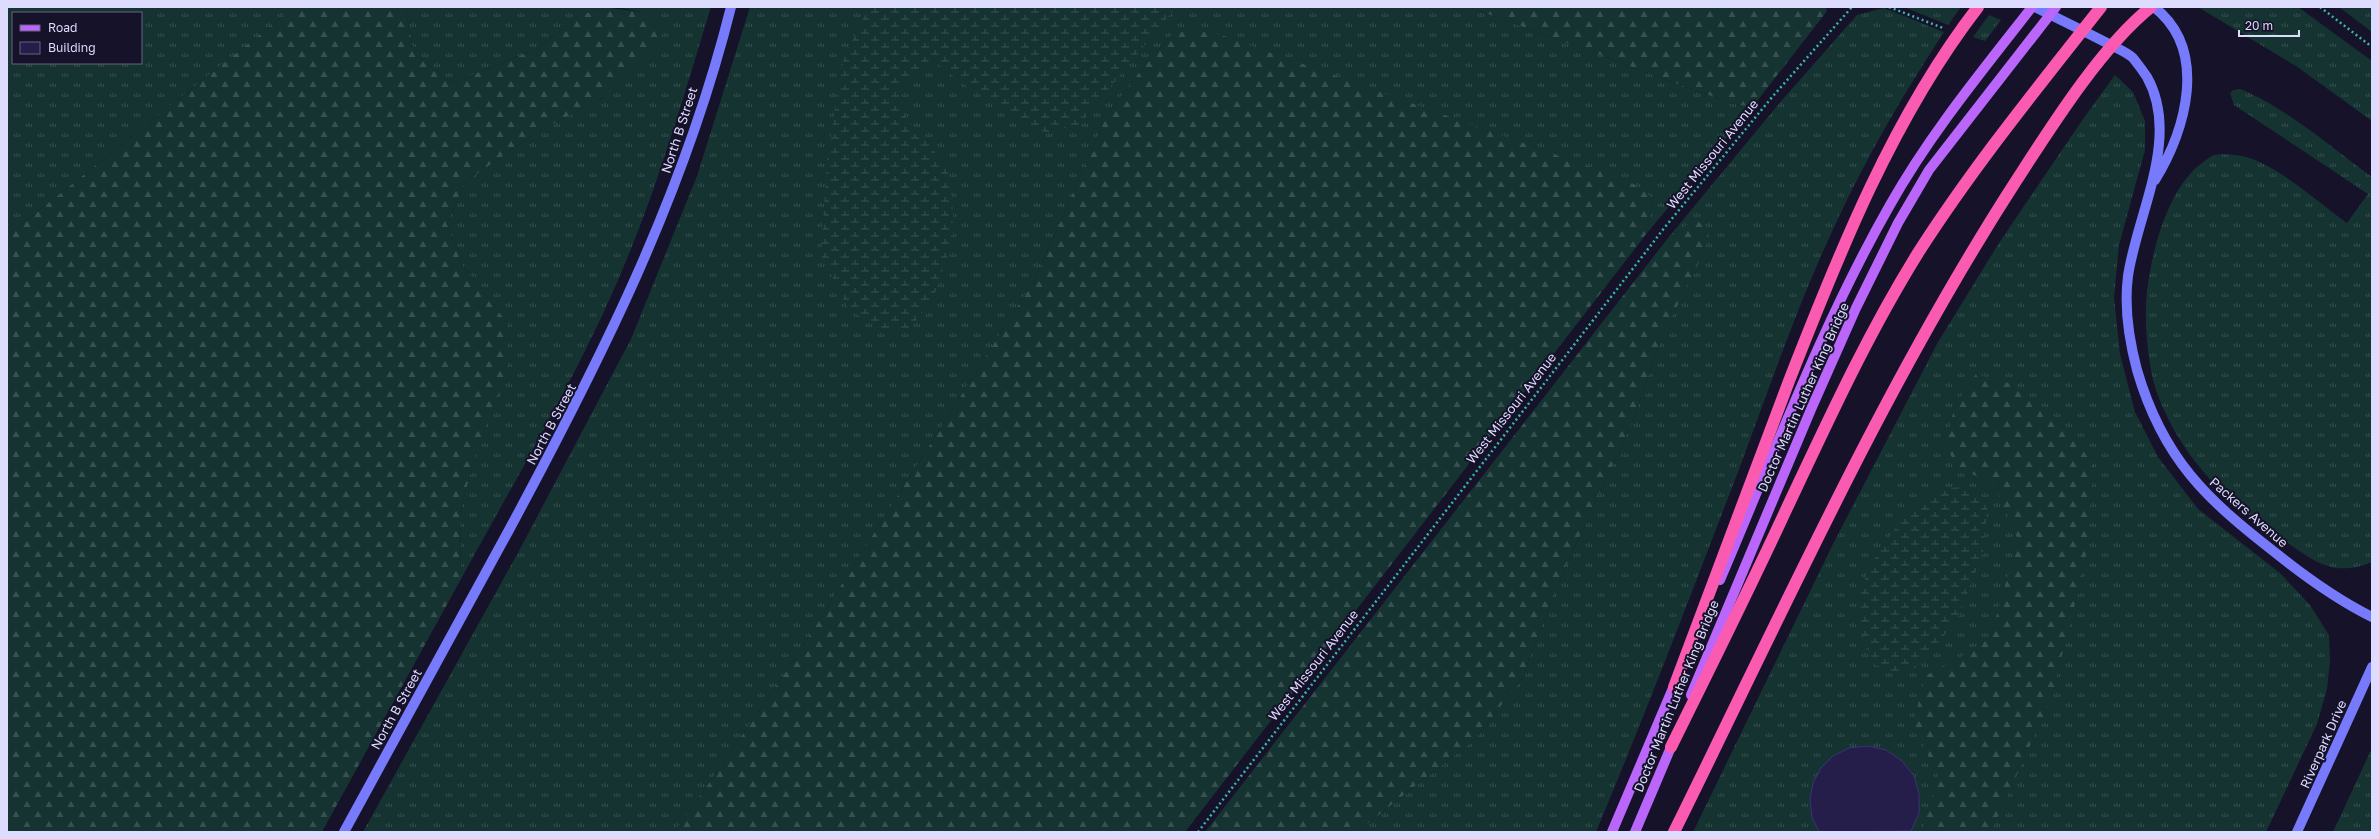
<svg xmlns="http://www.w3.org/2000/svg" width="2379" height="839" viewBox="0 0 2379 839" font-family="'Golos Text',sans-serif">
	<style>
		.grass { fill: url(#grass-tufts); fill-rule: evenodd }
		.forest { fill: url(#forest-firs) }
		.wetland { fill: url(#wetland-marsh) }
		.building { fill: #251e4b; stroke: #3b3176 }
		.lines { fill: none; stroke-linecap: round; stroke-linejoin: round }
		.path { stroke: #34baaa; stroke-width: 2.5; stroke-dasharray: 2 3; stroke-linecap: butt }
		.secondary { stroke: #767afb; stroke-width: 10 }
		.primary { stroke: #bb66fb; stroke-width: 10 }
		.highway { stroke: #fa5bb0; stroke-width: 12 }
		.labels { text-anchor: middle; stroke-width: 4; stroke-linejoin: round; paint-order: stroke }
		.street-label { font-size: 13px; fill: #dedcfe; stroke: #15122a }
	</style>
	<defs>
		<pattern id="grass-tufts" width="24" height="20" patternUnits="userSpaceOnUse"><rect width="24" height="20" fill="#153431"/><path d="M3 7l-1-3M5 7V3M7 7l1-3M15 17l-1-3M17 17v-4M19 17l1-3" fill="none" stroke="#375150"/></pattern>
		<pattern id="forest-firs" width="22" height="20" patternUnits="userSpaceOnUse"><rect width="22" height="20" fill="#153431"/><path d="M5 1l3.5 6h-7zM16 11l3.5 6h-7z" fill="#375150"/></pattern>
		<pattern id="wetland-marsh" width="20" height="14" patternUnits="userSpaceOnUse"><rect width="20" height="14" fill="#153431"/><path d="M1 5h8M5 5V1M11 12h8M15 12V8" fill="none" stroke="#375150"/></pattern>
	</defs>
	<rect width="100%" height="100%" fill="#15122a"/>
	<path class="grass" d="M7,7h287l-287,229zM13,13h128v50h-128z
		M405,7h197l-25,10 -36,30 -89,36 -38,-29z
		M615,7h96c-25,81 -48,163 -80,242 -46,115 -111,222 -170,330l-1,-66 49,-188 -47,-60 -15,-41 18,-42 71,-49 68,-36 39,-85z
		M750,7h719l261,96 16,3 12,-6 -111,133 6,-35 -478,-166 -28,30 -41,55 -70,160 -246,389 -115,166h-312l157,-283 111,-210 66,-163z
		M1904,7h57l-13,18z
		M2198,7h100l74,54v60l-76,-55z
		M2339,7h33v25z
		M1884,8l60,24c-40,61 -77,124 -108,191 -37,78 -65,160 -95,241 -47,123 -94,246 -145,368h-239l118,-93 46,-59 44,-112 67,-145 29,-84 34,-119 -27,18 109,-132 80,-91z
		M1989,15l12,5 -16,21 -12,-4z
		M2115,75l18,17 12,29v29l-26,95 -5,53 6,56 15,58 23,45 40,52 82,64 30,32 19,30 1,26 -3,28 -10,35 -51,108h-573l141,-290 104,-200 61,-99 84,-124z
		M2240,89c42,16 95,61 132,88v385c-41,17 -60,-3 -93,-25 -56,-38 -100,-82 -123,-147 -9,-28 -12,-71 -9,-99 5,-42 22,-107 58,-130 2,-2 6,-5 9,-6 7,-2 25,0 32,2 33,9 73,46 101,66l21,-29 -134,-89 -4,-12 3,-3z
		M2372,748v84h-39z"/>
	<path class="forest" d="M294,7h111l9,47 38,29 89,-36 36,-30 25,-10 41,5 13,8 6,14 -9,18 -49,45 -68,36 -71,49 -18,42 15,41 47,60 -1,46 -32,81 -16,61 1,66 -139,253h-315v-596z
		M1469,7h357l1,4 -69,89 -12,6 -16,-3z
		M1175,32h38l416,149 24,17 -6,35 -462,599h-510l115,-166 246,-389 70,-160 41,-55z
		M1696,219l13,13 -4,18 -44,89 -29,84 -67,145 -44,112 -46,59 -118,93h-152l463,-594z
		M1976,374l39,11 44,35 35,45 -9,99 -34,135 -60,133h-69l16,-56 -25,-51 12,-49 39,-21 27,-20 27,-95 -25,-57 -31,-13 -18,-24 12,-43z"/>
	<path class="wetland" d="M869,7h307l-96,117 -35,9 -81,-48 -33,-26 -31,28 2,26 45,53 6,37v38l-19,55 -25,34 -30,-1 -30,-20 -28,-53 6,-98 17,-102z
		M1963,487l25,16 -5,50 -26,67 -39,47 -25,5 -22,-9 -9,-31 -3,-37 11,-30 32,-46 36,-30z"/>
	<path class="building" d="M1868,746l18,4 16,11 12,15 5,18v19l-8,18 -92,1 -7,-15 -2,-17 3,-17 8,-15 12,-12 16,-8z"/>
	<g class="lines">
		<path class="path" d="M1889,7l54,21
			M2320,7l52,40
			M1198,832l467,-605 108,-131 79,-89"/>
		<path class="secondary" d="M2035,7c24,12 49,24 74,37 7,4 18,8 24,14 4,5 10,13 14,19 34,61 -10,137 -19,199 -4,31 1,64 9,94 26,89 69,129 140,184 30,24 61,46 95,63
			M2154,7c55,43 32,123 1,173
			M344,832c55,-101 110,-201 165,-302 91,-169 175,-335 222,-523
			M2297,832l75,-165"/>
		<path class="primary" d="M1720,580c54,-126 102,-256 170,-375 40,-71 92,-134 142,-198
			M1691,695l121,-288 44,-99 42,-85 31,-53 127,-163
			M1612,832l64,-151
			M1635,832l39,-92"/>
		<path class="highway" d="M1674,687c38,-102 76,-204 115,-306 50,-128 104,-264 189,-374
			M1671,747c39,-79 78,-157 115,-237 41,-87 81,-175 132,-257 55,-86 120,-166 183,-246
			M1674,832c109,-220 209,-445 342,-651 35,-54 85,-134 135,-174"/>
	</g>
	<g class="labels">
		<g class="street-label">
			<text transform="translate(679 130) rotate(-72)" y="5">North B Street</text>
			<text transform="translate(1712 154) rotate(-51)" y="5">West Missouri Avenue</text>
			<text transform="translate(1803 397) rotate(-66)" y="5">Doctor Martin Luther King Bridge</text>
			<text transform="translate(1511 408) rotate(-52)" y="5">West Missouri Avenue</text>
			<text transform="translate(551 424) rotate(-62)" y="5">North B Street</text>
			<text transform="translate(2249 512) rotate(41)" y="5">Packers Avenue</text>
			<text transform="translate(1313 665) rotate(-52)" y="5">West Missouri Avenue</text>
			<text transform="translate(1676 696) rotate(-68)" y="5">Doctor Martin Luther King Bridge</text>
			<text transform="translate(396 709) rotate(-61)" y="5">North B Street</text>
			<text transform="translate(2323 744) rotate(-66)" y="5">Riverpark Drive</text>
		</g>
	</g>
	<rect width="2379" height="839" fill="none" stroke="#dedcfe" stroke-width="16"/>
	<rect x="12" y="12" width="130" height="52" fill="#15122a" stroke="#65637f"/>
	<rect x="20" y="25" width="20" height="6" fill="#bb66fb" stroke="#65637f"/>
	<text x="48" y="32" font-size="12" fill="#dedcfe">Road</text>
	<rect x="20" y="42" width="20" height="12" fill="#251e4b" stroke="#65637f"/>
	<text x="48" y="52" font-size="12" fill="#dedcfe">Building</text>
	<path d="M2239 30v6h60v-6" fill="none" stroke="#dedcfe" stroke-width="2"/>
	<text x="2245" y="30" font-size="12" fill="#dedcfe" stroke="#15122a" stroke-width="3" paint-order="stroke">20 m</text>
</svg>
